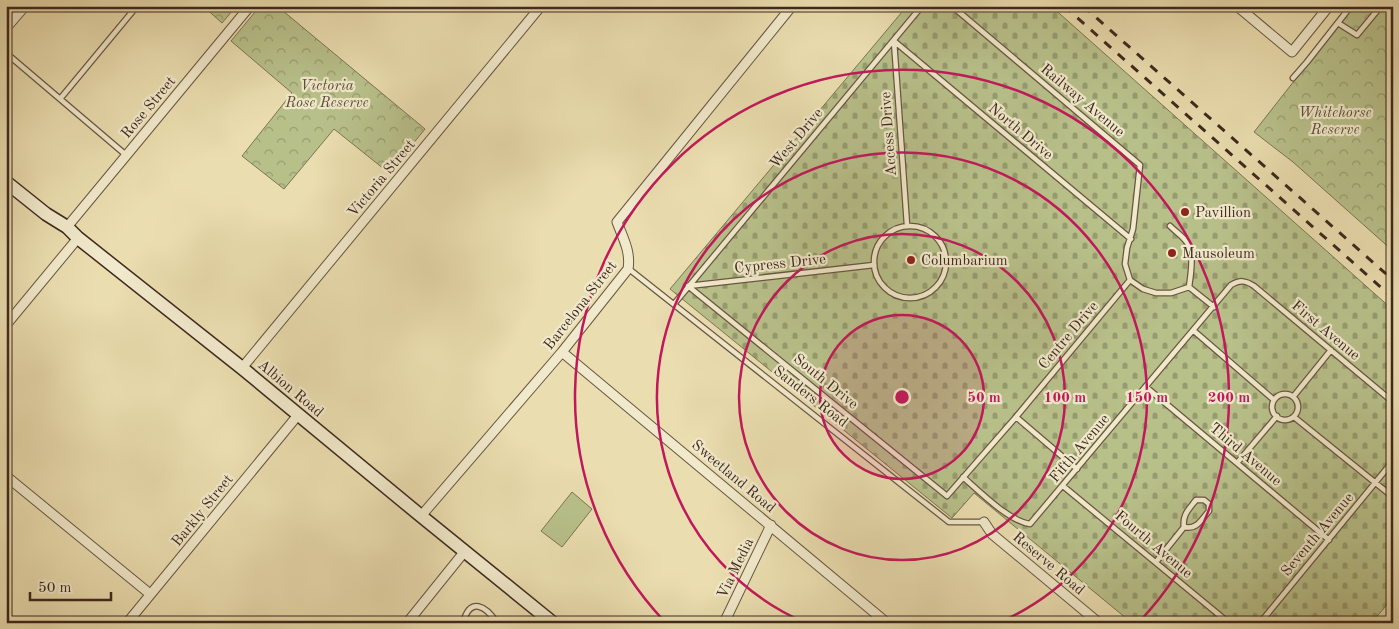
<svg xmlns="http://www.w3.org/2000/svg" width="1399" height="629" viewBox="0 0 1399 629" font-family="'Old Standard TT',serif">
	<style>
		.grass { fill: #b8c08a; stroke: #7b7454 }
		.cemetery { fill: url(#cemetery-stones); stroke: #7b7454 }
		.park { fill: url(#park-crowns); stroke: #7b7454 }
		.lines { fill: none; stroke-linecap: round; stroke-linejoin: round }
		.lane-casing { stroke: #695642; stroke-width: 7 }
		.street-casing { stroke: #695642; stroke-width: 11 }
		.secondary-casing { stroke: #3e291e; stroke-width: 15 }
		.lane { stroke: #f1e9cb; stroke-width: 4.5 }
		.street { stroke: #f1e9cb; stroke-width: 9 }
		.secondary { stroke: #f1e9cb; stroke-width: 12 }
		.rail { stroke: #3e291e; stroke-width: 3; stroke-dasharray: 9 9; stroke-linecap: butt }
		.ring { fill: none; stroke: #c2185b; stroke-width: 2.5 }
		.poi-dot { fill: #8f2418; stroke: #f1e9cb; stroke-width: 2 }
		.labels { text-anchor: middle; stroke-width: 4.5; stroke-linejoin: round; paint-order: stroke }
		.park-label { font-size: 15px; font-style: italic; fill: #5c4f39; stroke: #f1e9cb }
		.street-label { font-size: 15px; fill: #3e291e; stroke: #f1e9cb }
		.poi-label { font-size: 15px; fill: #3e291e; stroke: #f1e9cb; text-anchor: start }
		.centre { fill: #c2185b; stroke: #f1e9cb; stroke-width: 2.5 }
		.ring-label { font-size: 15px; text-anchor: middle; font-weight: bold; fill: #c2185b; stroke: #f1e9cb; stroke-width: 4.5; stroke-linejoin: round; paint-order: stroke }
	</style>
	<defs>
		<pattern id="cemetery-stones" width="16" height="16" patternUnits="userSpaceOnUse" patternTransform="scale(1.25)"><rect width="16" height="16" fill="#b8c08a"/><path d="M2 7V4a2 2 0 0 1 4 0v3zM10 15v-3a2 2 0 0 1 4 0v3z" fill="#979c70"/></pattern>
		<pattern id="park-crowns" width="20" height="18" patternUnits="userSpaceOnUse" patternTransform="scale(1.25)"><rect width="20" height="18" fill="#b8c08a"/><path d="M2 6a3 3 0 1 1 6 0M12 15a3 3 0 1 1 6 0" fill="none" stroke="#979c70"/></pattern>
	</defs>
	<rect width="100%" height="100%" fill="#eaddaf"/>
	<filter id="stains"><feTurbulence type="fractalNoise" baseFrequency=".004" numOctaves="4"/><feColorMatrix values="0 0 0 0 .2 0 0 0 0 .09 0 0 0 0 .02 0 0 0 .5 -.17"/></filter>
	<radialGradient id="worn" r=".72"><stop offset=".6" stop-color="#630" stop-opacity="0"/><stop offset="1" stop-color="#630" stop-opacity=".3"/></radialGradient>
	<path class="grass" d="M572,492l20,17 -30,38 -21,-16z"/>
	<path class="cemetery" d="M907,6h144l342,304v288l-22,25h-239l-158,-130 -22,25 -282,-229z"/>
	<path class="park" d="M203,6h25l5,4 -11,13z
		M260,6h17l148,123 -36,44 -55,-44 -50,60 -42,-33 50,-63 -61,-52z
		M1353,6h40v245l-100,-89 -39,-30z"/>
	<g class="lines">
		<defs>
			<path id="lane" d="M952,6l188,159 -7,64 -6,19 -2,16 5,16 13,9 13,4h15l18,-6c2,-14 6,-37 -4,-47 -4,-5 -10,-9 -15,-14
				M1338,23l19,12 24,-29
				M894,41l237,198
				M894,41l13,184
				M6,53l120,102
				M1293,78l14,-16 44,-56
				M60,99l77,-93
				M874 262a36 36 0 1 1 72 0a36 36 0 1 1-72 0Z
				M629,269l320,253h35
				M688,286l259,210 69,-79 114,-137
				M688,286l186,-21
				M1189,287l25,20
				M674,304l248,-298
				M1194,331l80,69
				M1146,387l183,153
				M1272 407a13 13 0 1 1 26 0a13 13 0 1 1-26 0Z
				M1293,397l38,-47
				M1016,417l61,52
				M1294,417l99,80
				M1237,463l40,-47
				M963,477c17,15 46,44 67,47l201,-239c9,-5 14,-5 23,1l139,116
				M1063,486l166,137
				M1156,562l28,-35c-2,-12 5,-18 12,-27h8l5,4v7c-8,9 -12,19 -25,16
				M463,623c7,-27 23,-17 34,0
				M1260,623l133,-162"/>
			<path id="street" d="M1237,6l55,46 37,-46
				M6,28l19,-22
				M67,227l183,-221
				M6,325l72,-87
				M562,352l325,271
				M242,368l299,-362
				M6,476l144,118
				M421,516l141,-164 66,-83c3,-17 -5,-31 -11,-47l175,-216
				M984,522l8,12 107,89
				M127,623l171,-208
				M407,623l58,-72
				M724,623l47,-98"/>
			<path id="secondary" d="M6,182l40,32 21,13 11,11 164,130 179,148 132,107"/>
		</defs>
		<use href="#lane" class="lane-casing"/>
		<use href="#street" class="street-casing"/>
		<use href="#secondary" class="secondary-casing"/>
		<use href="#lane" class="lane"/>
		<use href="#street" class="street"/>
		<use href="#secondary" class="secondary"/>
		<path class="rail" d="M1064,6l329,292
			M1083,6l310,274"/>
	</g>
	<circle cx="902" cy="397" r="82" fill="#c2185b" fill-opacity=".12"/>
	<g class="ring">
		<circle cx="902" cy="397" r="82"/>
		<circle cx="902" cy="397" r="163"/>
		<path d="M806 623A245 245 0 1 1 998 623"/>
		<path d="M665 622A327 327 0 1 1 1139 622"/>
	</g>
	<g class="poi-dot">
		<circle cx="1185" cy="212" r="5"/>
		<circle cx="1172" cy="253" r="5"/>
		<circle cx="911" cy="260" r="5"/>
	</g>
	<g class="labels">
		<g class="park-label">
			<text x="327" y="90">Victoria<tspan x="327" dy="17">Rose Reserve</tspan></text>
			<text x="1335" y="117">Whitehorse<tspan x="1335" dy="17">Reserve</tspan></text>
		</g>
		<g class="street-label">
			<text transform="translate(1083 100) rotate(40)" y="5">Railway Avenue</text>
			<text transform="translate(148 107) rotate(-50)" y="5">Rose Street</text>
			<text transform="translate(1021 131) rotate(40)" y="5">North Drive</text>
			<text transform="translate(888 134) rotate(-94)" y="5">Access Drive</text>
			<text transform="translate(796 138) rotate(-50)" y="5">West Drive</text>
			<text transform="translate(381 178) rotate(-50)" y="5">Victoria Street</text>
			<text transform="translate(780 263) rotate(-6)" y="5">Cypress Drive</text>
			<text transform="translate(580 305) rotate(-52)" y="5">Barcelona Street</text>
			<text transform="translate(1326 330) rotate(40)" y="5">First Avenue</text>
			<text transform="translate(1068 335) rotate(-50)" y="5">Centre Drive</text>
			<text transform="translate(826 381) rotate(39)" y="5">South Drive</text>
			<text transform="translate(291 388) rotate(40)" y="5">Albion Road</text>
			<text transform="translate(811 396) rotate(38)" y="5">Sanders Road</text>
			<text transform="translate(1079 448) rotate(-50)" y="5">Fifth Avenue</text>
			<text transform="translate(1246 454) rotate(40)" y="5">Third Avenue</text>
			<text transform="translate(734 476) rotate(40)" y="5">Sweetland Road</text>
			<text transform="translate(202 510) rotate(-51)" y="5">Barkly Street</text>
			<text transform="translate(1317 534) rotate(-50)" y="5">Seventh Avenue</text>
			<text transform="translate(1154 544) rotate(40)" y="5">Fourth Avenue</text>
			<text transform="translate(1049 563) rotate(40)" y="5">Reserve Road</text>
			<text transform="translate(735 568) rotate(-64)" y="5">Via Media</text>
		</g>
		<g class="poi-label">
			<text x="1195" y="217">Pavillion</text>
			<text x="1182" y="258">Mausoleum</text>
			<text x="921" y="265">Columbarium</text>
		</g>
	</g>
	<circle cx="902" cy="397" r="8" class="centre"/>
	<g class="ring-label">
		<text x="984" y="402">50 m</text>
		<text x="1065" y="402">100 m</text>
		<text x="1147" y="402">150 m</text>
		<text x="1229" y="402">200 m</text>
	</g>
	<rect width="1399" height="629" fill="none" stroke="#eaddaf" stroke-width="25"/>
	<rect x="8" y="8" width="1384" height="614" fill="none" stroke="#3e291e" stroke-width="2.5"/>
	<rect x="12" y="12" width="1374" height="604" fill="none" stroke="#3e291e"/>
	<path d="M30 592v8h81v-8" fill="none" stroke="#3e291e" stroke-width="2.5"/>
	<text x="38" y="592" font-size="15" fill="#3e291e" stroke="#f1e9cb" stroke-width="4" paint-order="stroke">50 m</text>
	<rect width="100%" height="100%" filter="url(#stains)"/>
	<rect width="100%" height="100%" fill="url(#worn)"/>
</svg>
